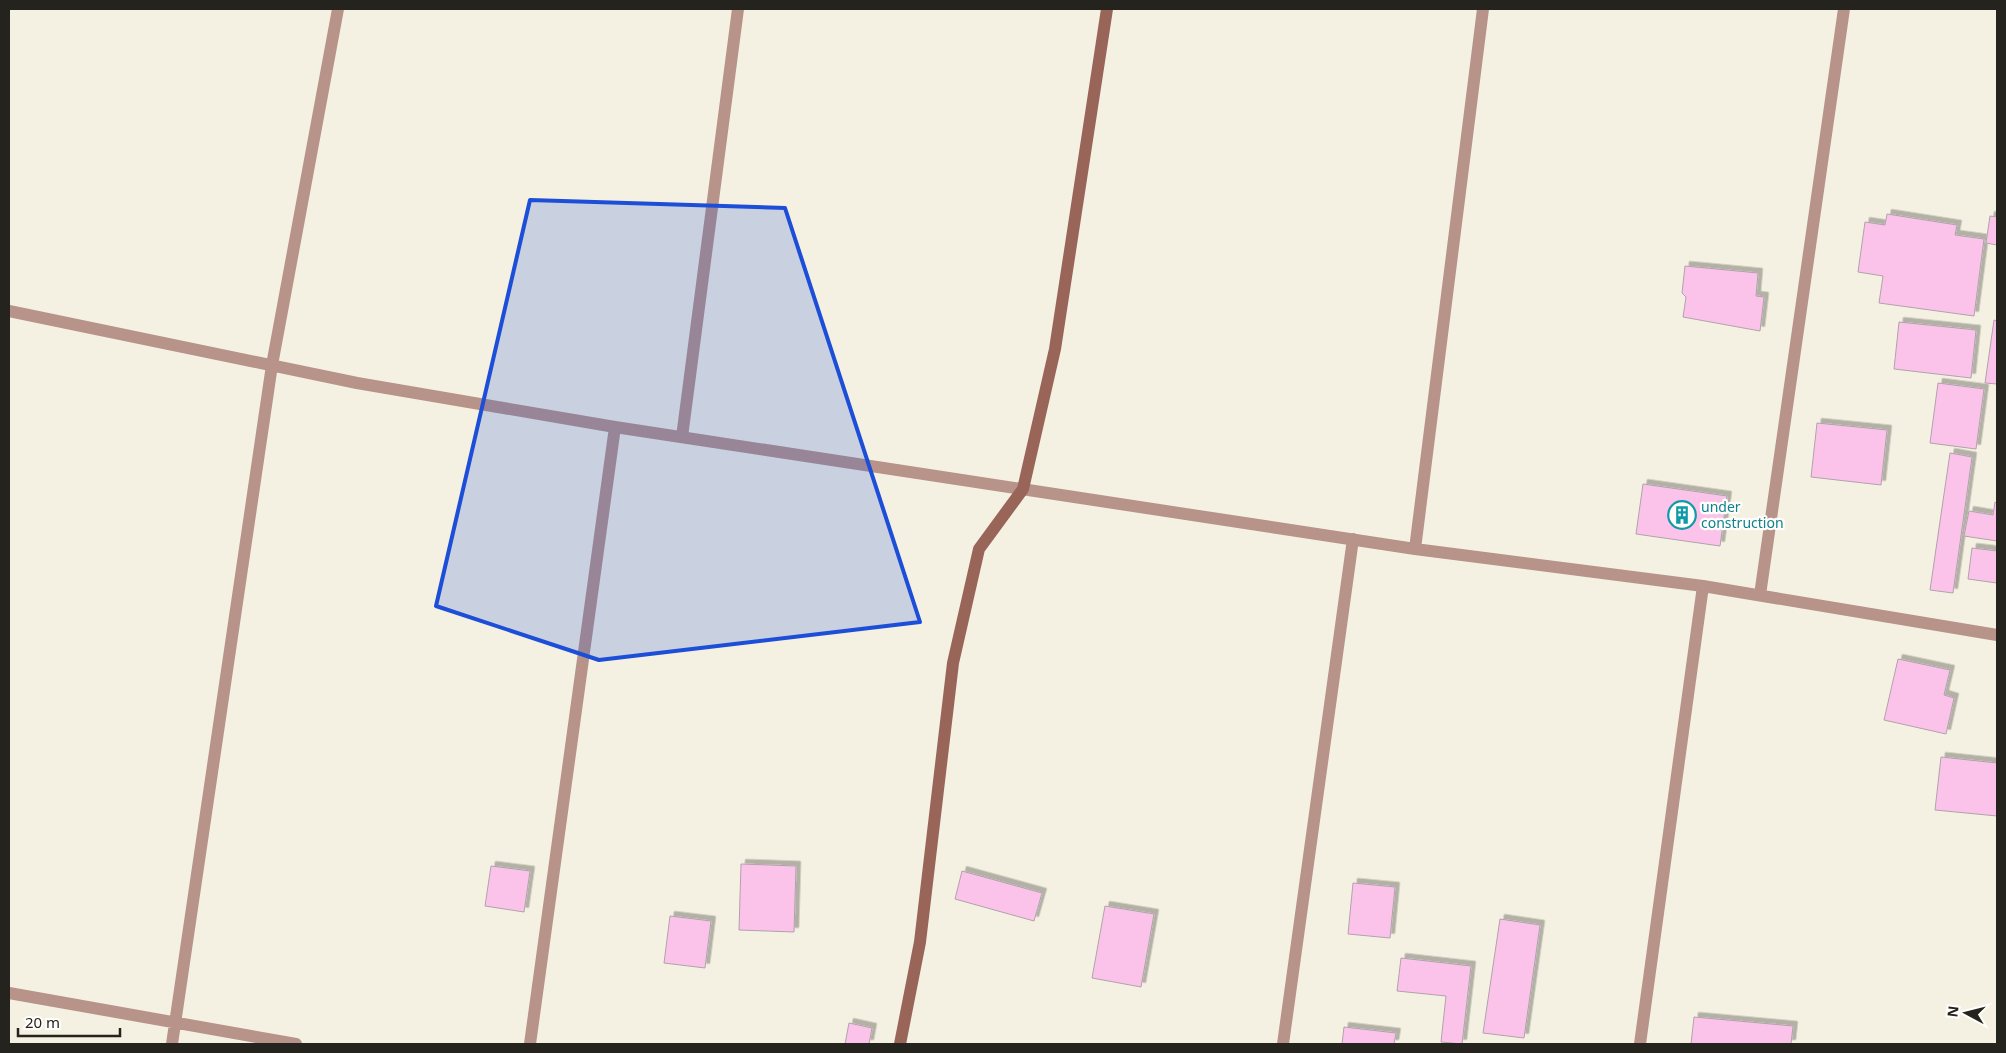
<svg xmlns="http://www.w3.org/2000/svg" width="2006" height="1053" viewBox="0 0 2006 1053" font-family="'Noto Sans',sans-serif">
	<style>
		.building { fill: #fcc3ea; stroke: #b0a2ab; filter: url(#shadow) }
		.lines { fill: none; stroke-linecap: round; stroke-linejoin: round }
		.street { stroke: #b79389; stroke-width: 12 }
		.secondary { stroke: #986558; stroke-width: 12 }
		.marked { fill: #1d4ed8; fill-opacity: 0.2; stroke: #1d4ed8; stroke-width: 4; stroke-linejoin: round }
		.labels { text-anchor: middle; stroke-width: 4.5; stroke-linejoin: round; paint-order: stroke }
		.culture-label { font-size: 14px; fill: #0d838f; stroke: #fffefb; text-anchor: start }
	</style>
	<defs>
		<filter id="shadow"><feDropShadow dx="4.5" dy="-4.5" stdDeviation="0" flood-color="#0004"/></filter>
	</defs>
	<rect width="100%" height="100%" fill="#f4f1e2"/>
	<path class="building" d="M1887,214l70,11 -2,10 29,4 -10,77 -95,-13 4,-27 -25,-4 7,-50 20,3z
		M1990,216l7,1v28l-11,-2z
		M1685,266l73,7 -2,23 8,1 -4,34 -77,-14 3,-20 -4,-4z
		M1994,320l3,1v63l-12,-1z
		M1899,322l77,8 -5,48 -77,-9z
		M1938,383l46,6 -8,60 -46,-6z
		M1817,423l70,7 -6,55 -70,-8z
		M1950,453l22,4 -19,136 -23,-3z
		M1643,484l84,12 -7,50 -84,-12z
		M1995,502l2,1v38l-33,-5 5,-25 24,4z
		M1972,548l25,3v32l-29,-4z
		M1898,659l52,11 -6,25 10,3 -8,36 -62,-14z
		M1941,757l56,6v53l-62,-6z
		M741,864l55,2 -2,66 -55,-2z
		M491,866l39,5 -6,41 -39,-6z
		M962,871l80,22 -8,28 -79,-22z
		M1353,883l42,4 -5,51 -42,-4z
		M1105,906l49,8 -13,73 -49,-9z
		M670,916l41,5 -6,47 -41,-5z
		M1500,919l40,6 -16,113 -41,-5z
		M1401,958l70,8 -9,78 -21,-2 5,-46 -49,-5z
		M1694,1017l99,9 -2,18h-100z
		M849,1023l23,5 -3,16h-24z
		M1344,1027l52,6 -2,11h-52z"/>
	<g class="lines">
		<path class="street" d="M9,311l348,72 258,44 800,122 288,37 294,49
			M682,437l56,-428
			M1415,549l68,-540
			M1760,595l84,-586
			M9,993l287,51
			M172,1044l100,-679 66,-356
			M530,1044l85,-617
			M1283,1044l70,-505
			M1640,1044l63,-458"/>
		<path class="secondary" d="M900,1044l20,-102 33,-279 26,-114 44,-60 32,-140 52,-340"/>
	</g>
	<path class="marked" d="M530,200l255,8 135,414 -321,38 -163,-54z"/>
	<defs>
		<symbol id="building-ring" viewBox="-11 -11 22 22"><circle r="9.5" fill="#fffefb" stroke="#0f9aa8" stroke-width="1.5"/><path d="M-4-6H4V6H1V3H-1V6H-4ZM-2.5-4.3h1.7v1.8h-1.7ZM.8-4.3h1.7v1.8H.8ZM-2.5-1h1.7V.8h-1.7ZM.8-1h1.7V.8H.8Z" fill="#0f9aa8"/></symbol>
	</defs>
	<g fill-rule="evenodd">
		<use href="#building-ring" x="1666" y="499" width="32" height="32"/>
	</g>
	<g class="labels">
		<g class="culture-label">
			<text x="1701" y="512">under<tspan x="1701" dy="16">construction</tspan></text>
		</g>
	</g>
	<rect width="2006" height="1053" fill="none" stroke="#24231d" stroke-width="20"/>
	<g transform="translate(1966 1013) rotate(277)" stroke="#fffefb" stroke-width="4" paint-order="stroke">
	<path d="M0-4L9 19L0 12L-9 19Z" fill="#24231d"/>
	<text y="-8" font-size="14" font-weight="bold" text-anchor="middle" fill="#24231d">N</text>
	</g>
	<path d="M18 1028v8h102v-8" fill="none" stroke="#24231d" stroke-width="2.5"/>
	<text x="25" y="1028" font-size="15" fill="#24231d" stroke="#fffefb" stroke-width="4" paint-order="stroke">20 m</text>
</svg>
